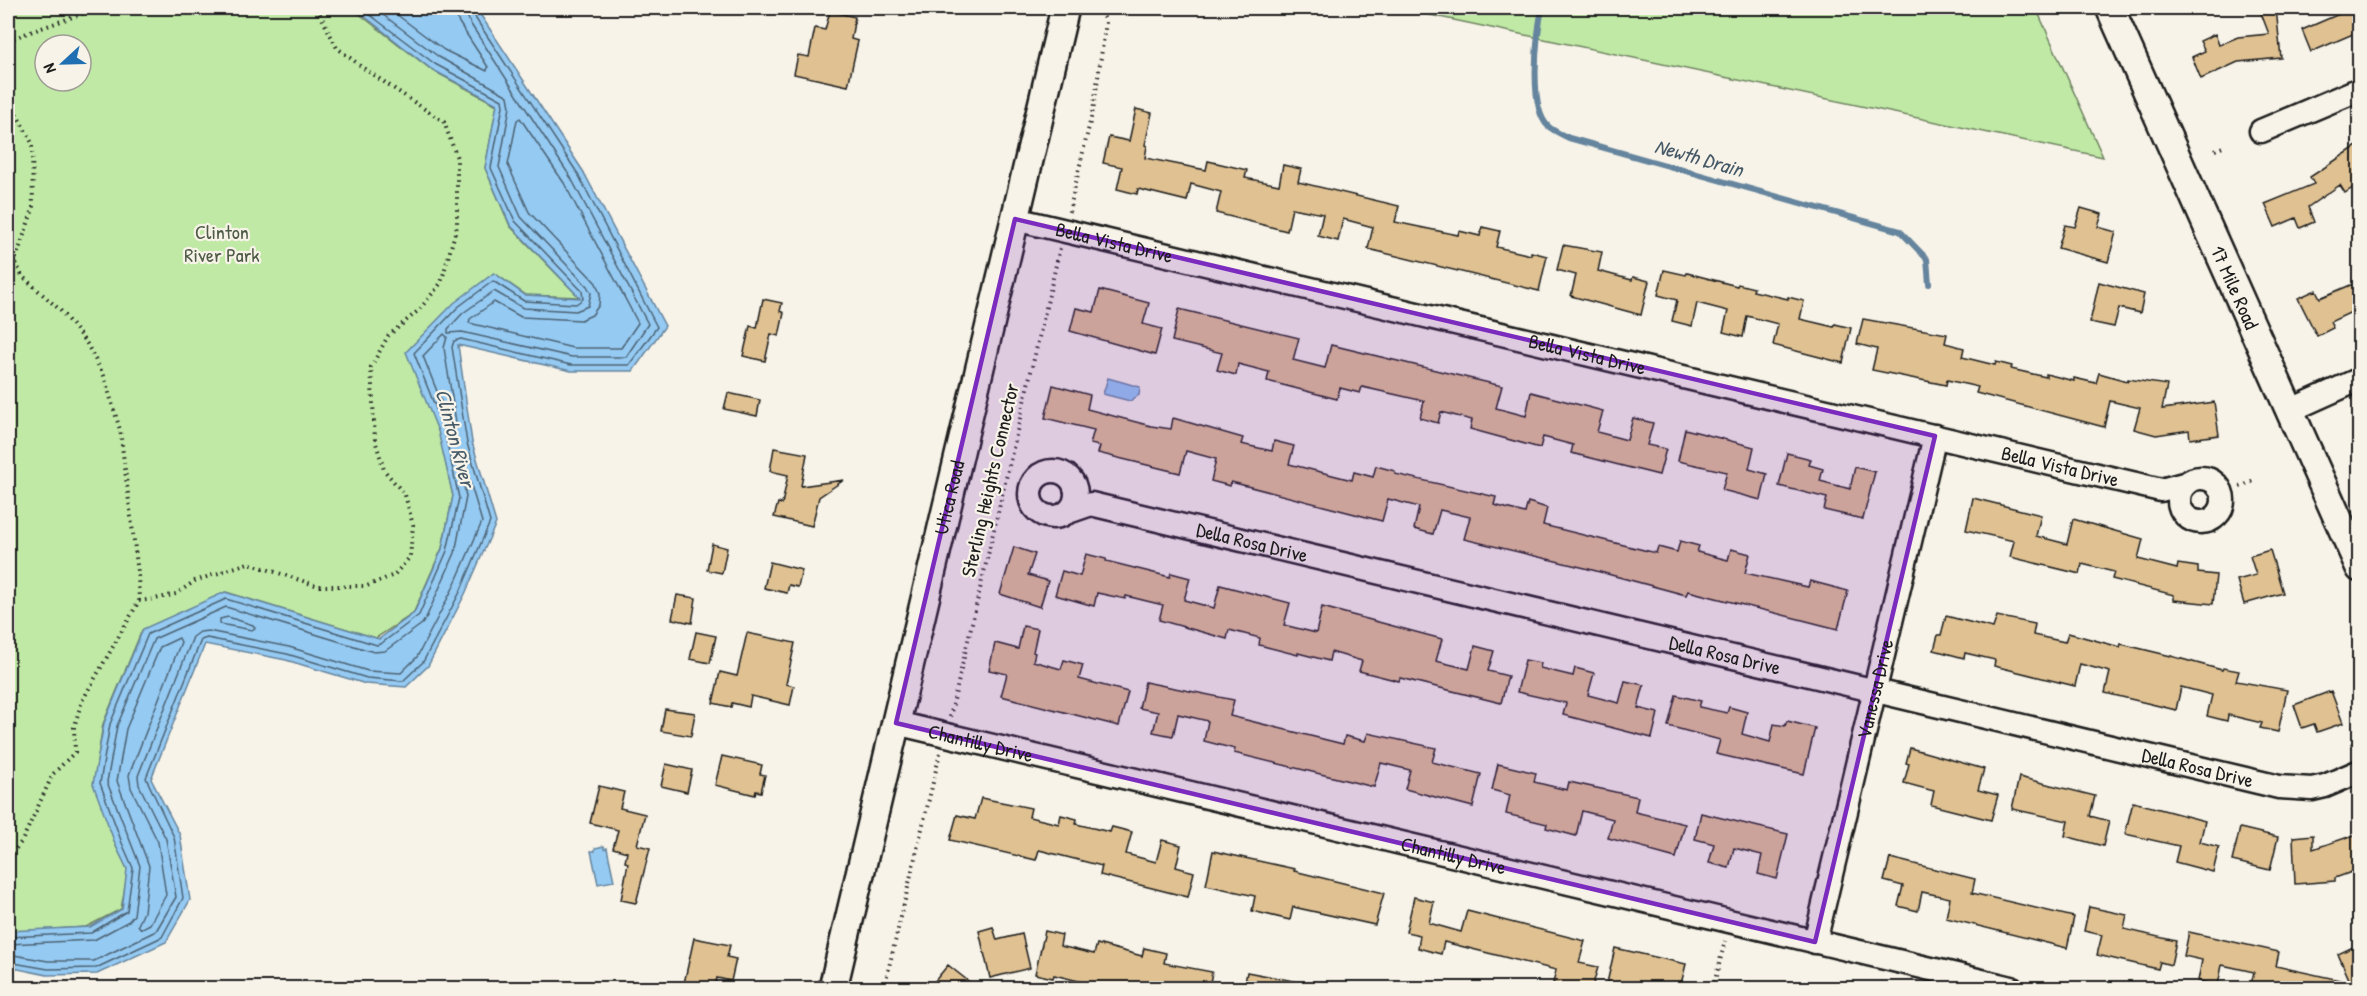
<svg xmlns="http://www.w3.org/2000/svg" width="2367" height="996" viewBox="0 0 2367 996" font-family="'Patrick Hand',sans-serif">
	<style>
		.green { fill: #bfe9a5; stroke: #6e8260; stroke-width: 1.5; fill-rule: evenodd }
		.water { fill: #95caf3; stroke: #65849d; stroke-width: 1.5 }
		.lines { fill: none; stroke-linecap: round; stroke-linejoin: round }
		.shore { stroke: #4c6272; stroke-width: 1.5 }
		.stream { stroke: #65849d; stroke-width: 6 }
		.building { fill: #dfc192; stroke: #1c1c1c; stroke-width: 1.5 }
		.minor-casing { stroke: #1c1c1c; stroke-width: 27 }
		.tertiary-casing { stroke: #1c1c1c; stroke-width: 32 }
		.path { stroke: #1c1c1c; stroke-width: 4; stroke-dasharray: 1.5 4.5; stroke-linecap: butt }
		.minor { stroke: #f7f3e8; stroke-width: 22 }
		.tertiary { stroke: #f7f3e8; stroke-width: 27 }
		.marked { fill: #7b2cbf; fill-opacity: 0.2; stroke: #7b2cbf; stroke-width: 4.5; stroke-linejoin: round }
		.labels { text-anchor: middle; stroke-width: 4.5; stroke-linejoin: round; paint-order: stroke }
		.park-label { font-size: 20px; fill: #4d5a45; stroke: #f7f3e8 }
		.street-label { font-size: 20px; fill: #1c1c1c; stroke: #f7f3e8 }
		.water-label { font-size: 21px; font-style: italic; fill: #465967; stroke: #f7f3e8 }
	</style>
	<rect width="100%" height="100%" fill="#f7f3e8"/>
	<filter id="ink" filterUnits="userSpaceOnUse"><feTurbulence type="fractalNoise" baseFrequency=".0167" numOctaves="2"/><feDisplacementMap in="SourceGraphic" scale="12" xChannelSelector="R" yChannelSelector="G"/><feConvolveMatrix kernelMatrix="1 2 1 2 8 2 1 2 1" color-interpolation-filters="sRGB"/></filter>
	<g filter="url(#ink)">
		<path class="green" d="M8,8h346v2l78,60 65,35 -12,63 25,58 69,71 -53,-2 -32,-22 -87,80 32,79 14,64 -11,52 -29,66 -37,24 -150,-46 -84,38 -39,94 -9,58 22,64 12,24 -7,39 -35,18 -78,5zM45,45h36v36h-36z
			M1397,8h639l67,149z"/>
		<path class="water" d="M354,8h122l107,163 82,155 -32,45h-62l-113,-26 14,97 24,81 -31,71 -37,72 -22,21 -40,-3 -80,-24 -81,-16 -54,135 29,56 10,65 -24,42 -69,32 -50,1 -39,-8v-36l82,-4 32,-18 5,-40 -11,-23 -23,-62 11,-61 39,-94 82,-37 154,47 35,-26 28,-64 11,-53 -15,-65 -32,-79 48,-49 40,-30 31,22 55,3 -70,-73 -25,-57 12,-64 -66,-35z
			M1108,378l32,9 -1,8 -9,6 -27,-7z
			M604,846v3l3,-1 7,33 -16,3 -7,-33h4v-3z"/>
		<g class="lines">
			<path class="shore" d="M374,8l65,49 69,39 2,11 -11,60 22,50 66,69 4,7 -3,13 -12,5 -53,-3 -29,-17 -31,22 -15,16v4l14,-1 110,25h54l22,-33 -77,-146 -101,-155 -6,-15
				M388,8l56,42 43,21 1,-4 -30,-46 -3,-13
				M520,118l44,65 74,140 -17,25h-48l-104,-25 1,-4 24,-17 27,15 60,3 11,-5 7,-10 1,-11 -4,-11 -67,-71 -21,-47 9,-45z
				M444,334l3,3 -3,11 12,74 -3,4 -3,-2 -27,-68z
				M228,617l25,8 2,3 -3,2 -32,-6v-5z
				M179,638l2,4 -52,133 2,13 27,54 8,53 -16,29 -9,5 -3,-4 6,-13 5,-46 -32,-85 9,-52 34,-82z
				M8,937l83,-4 36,-22 6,-43 -11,-25 -22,-60 10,-59 38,-90 78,-35 151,46 5,-2 37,-28 28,-64 12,-53 -15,-69 -30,-76 44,-46 35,-26 31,20 52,3 7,-5 -1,-8 -67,-70 -24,-53 12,-62 -1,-6 -67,-36 -74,-56
				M8,944l86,-4 35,-19 5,-6 6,-49 -33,-84 10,-56 37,-87 72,-32 148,45 11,-1 37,-27 4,-6 29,-65 11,-56 -4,-23 5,-2 15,50 -29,66 -36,69 -16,16 -33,-2 -79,-24 -81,-16 -8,1 -7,5 -55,139 1,9 27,54 10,58 -20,34 -62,30h-46l-40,-7
				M8,962l40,7 48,-1 66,-31 21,-39 -9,-61 -28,-59 55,-138 6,-2 80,16 80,24 36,3 20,-19 37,-70 30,-70 -23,-79 -15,-96 2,-6 7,-2 110,26h58l28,-38 -79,-153 -102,-155 -4,-11"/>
			<path class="stream" d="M1542,8c-5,26 -14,99 6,118 5,5 15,9 21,12l331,93 27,28 2,25"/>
		</g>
		<path class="building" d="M2259,8h17l5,50 -43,4 -37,17 -9,-22 13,-6 -5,-10 15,-7 4,11 19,-8 31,-3z
			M2353,8h7v23l-49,21 -9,-22z
			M830,11l25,6 -4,22 7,2 -10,45 -54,-12 4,-19 11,2 6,-29 10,2z
			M1136,109l16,4 -7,32 2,1 -2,12 61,12 2,-9 39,9 -2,8 34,7 4,-20 18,4 -3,13 101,24 -4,16 63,13 1,-4 21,5 2,-9 18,4 -4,16 35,8v-3l16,4 -8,35 -171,-42 5,-22 -30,-8 -5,22 -20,-5 5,-22 -31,-6 -5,23 -71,-18 5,-21 -30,-8 -4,17 -49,-12 -1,5 -20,-5 5,-22 -19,-4 6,-26 20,4z
			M2360,144v39l-15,10 -5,-8 -32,22 6,15 -14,6 -4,-10 -21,9 -10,-23 49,-20 -4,-7z
			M2081,208l21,6 -4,13 18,5 -8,30 -50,-14 7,-23 10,2z
			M1563,245l39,7 -4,19 34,9 1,-3 16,4 -8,34 -70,-19 5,-21 -19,-5z
			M1664,270l22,5 1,-2 50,13 1,-2 16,4 -1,3 35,8v-2l16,4 -4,18 34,8 1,-3 16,4 -8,35 -70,-18 5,-21 -31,-8 -4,21 -20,-5 5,-21 -31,-8 -5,23 -20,-5 5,-21 -19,-5z
			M2360,281v27l-30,14 3,6 -16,8 -19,-38 18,-8 4,8z
			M2099,282l45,12 -4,19 -21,-5 -5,19 -24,-5z
			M1100,290l49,13 -6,21 19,5 -7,26 -85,-24 6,-23 18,4z
			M763,299l19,4 -2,8 4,2 -5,23 -8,-2 -6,27 -22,-5 7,-30 7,2z
			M1179,309l120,29 -6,22 32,8 6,-23 171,41 -6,22 30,8 5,-24 72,19 -6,21 30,8 6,-22 20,5 -6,22 19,4 -7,26 -88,-22 2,-8 -30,-8 -3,11 -70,-19 2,-9 -31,-8 -3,11 -18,-5 4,-17 -62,-14 -2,6 -20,-5 -3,11 -70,-18 2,-9 -31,-8 -2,11 -19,-5 5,-17 -50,-12z
			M1863,319l84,15 -2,9 19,5 -2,9 33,8 1,-3 16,4 -1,3 35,8v-3l28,7v-3l22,5 3,-10 28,8 1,-2 39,6 -5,24 52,-7 5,33 -29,4 -1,-9 -33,5 -22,-6 6,-21 -30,-7 -6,26 -128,-34 2,-6 -31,-7 -1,5 -74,-15 5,-21 -20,-5z
			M1053,385l37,10 -3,14 64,17 20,3 2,-11 70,20 -2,6 31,7 2,-10 20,5 -5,18 63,16 2,-8 19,5 3,-11 19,5v3l101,23 -2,8 31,8 3,-11 19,6 -4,17 113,28 2,-6 19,5 3,-11 19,5 -2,6 31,8 3,-11 19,5 -5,19 63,14 2,-6 38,10 -10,38 -150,-38 -2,4 -101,-27 -121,-29 6,-22 -30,-7 -7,24 -19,-5 5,-22 -31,-8 -6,22 -151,-39 -1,4 -19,-5 5,-22 -30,-8 -6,22 -82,-20 2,-7 -10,-2 4,-14 -49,-12z
			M728,393l32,7 -3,16 -33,-7z
			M1685,429l69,18 -5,22 18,5 -6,26 -39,-10 5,-18 -49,-11z
			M774,448l33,6 -6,32 43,-6 -25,17 -7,29 -38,-9 4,-14 4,1 6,-29 -18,-4z
			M1787,453l24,6 -2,6 14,4 -3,12 30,8 5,-22 20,5 -12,47 -39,-9 3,-12 -48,-12z
			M1973,498l68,17 -5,21 31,8 6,-25 70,20 -5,20 39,10 1,-5 20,3v6l18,2 -3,29 -39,-4v-5l-62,-16 2,-7 -32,-8 -2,10 -70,-17 4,-16 -48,-11z
			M712,544l15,4 -5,25 -15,-3z
			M1014,547l21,7 -7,21 20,6 -8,26 -40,-13z
			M2270,550l13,43 -39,11 -7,-24 19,-5 -6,-19z
			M1086,554l20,5v2l64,16 1,-4 19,5 -6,22 30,8 6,-23 70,18 -6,22 32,8 6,-26 120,32 -6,22 33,8 6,-23 19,5 -6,20 20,5 -7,27 -101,-25 -1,3 -40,-10 3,-10 -31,-9 -2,9 -31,-8v2l-39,-10 1,-7 -31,-8 -2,9 -68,-19 4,-15 -37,-9 -1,3 -28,-6 -3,13 -39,-11 7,-24 18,5z
			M770,562l32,8 -4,17 -9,-2 -2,8 -23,-5z
			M677,595l19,3 -4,25 -20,-4z
			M1946,616l47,12 4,-12 38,8 -2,11 32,7 3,-9 52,14 1,-3 50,12 51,14 1,-2 16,3 -3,10 51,9 -9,42 -18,-4 2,-5 -34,-8 -1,6 -20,-5 5,-21 -31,-8 -5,23 -71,-17 5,-21 -30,-8 -5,22 -81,-20 1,-6 -30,-7 -1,5 -30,-8 4,-15h3z
			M1023,626l15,3 -5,23 2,1 -2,8 28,8 3,-9 19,5 -4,14 49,13 -9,34 -118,-30 6,-22 -18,-4 6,-27 23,6z
			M696,632l20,4 -6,27 -20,-4z
			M747,633l48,10 -9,41 8,2 -4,19 -39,-9 -2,11 -17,-4 -1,4 -18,-4 7,-31 17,4z
			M1525,660l16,3 -1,5 33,8 2,-8 19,5 -6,22 31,8 6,-22 19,4 -6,23 20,5 -6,25 -89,-23 3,-12 -49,-11z
			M1145,682l89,18 -4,16 113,28 2,-8 20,5 3,-8 68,15 -4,14 49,12 -8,33 -68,-18 5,-19 -29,-7 -7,24 -140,-34 1,-4 -31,-8 4,-20 -30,-7 -5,22 -20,-4 5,-20 -19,-4z
			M2331,691l12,32 -26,9 -3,-8 -12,4 -8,-23z
			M1676,695l25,6 -2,6 28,6 2,-6 18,5 -5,22 28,8 4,-18 11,2 2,-5 28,7 -11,46 -88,-20 4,-14 -52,-14z
			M665,709l30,4 -4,23 -30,-5z
			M1910,748l74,21 -6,21 20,5 -7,25 -60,-15 3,-14 -30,-8 5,-19 -3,-1z
			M722,756l40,9 -2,9 5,1 -4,17 -5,-1 -1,4 -40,-10z
			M666,764l26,6 -5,22 -26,-6z
			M1498,764l38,9 -2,9 33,8 2,-8 69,15 -3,15 50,12 -9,34 -26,-7v-2l-42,-11 5,-19 -31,-8 -6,25 -30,-8 1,-4 -41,-10 4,-19 -18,-5z
			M2019,777l76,19 -5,20 19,5 -6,25 -38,-10 3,-15 -56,-12z
			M599,786l25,6 -4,16 25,6 -8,31 13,3 -14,55 -15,-3 7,-37 -3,-1 2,-10 -14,-4 5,-18 -28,-7z
			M981,798l50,10 -2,9 30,7 2,-9 16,4 -1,5 34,8 2,-5 20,5 -6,22 30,8 6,-22 19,5 -5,22 18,5 -6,25 -88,-22 2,-9 -63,-16 -3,10 -86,-20 7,-25 18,4z
			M2133,802l72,19 -5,21 19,5 -6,25 -38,-10 4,-16 -54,-12z
			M1701,813l87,21 -11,45 -19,-5 4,-19 -28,-7 -5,20 -20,-5 5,-19 -19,-5z
			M2240,828l38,9 -8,33 -38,-9z
			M2360,833v36l-25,9v3l-40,3 -2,-47 20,-2v14z
			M1213,851l82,18 -1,2 90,22 -9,32 -82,-18 -3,13 -38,-9 3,-15 -49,-11z
			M1890,858l85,21 -3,14 102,24 -7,31 -121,-30 4,-20 -28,-6 -4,19 -20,-5 5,-20 -19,-5z
			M1414,897l20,5 -5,21 32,9 6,-21 118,30 -6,22 19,4 -6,21h-20l-19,-5 3,-13 -112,-28 -3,12 -23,-6 2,-13 -14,-3z
			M2089,907l38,8 -3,14 52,12 -5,24 -11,-3 -2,7 -61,-14 5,-20 -18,-4z
			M993,927l4,13 25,-6 8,34 -40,10 -11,-47z
			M1045,931l17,4 -2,11 34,8 3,-10 45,12 2,-8 22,5 -2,10 48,9 -3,16h-124l2,-5 -33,-8 -1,3 -18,-4z
			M2189,932l90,20 -3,14 73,16 -1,6h-98l4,-16 -32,-7 -4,20 -20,-4 4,-21 -18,-4z
			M694,938l36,7 -3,12 9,2 -5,22 -14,-3 -3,10h-31z
			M2353,947l7,14v27h-7l-15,-34z
			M1615,948l71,16 -6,24h-47l-26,-5z
			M948,965l29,23h-48z
			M1247,972l47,9 -1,7h-49z"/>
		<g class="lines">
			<defs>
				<g id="minor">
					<path d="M2261,131l99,-42"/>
					<path id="s1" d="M1015,219l1146,271 26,-7"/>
					<path d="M2291,410l69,-31"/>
					<circle cx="1053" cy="494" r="23"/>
					<circle cx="2201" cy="500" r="22"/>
					<path id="s2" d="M1068,512l23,-8 1188,283 33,2 13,-3 35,-15"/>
					<path id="s3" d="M896,723l1115,265"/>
					<path id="s4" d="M1815,942l120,-506"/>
				</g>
				<g id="tertiary">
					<path id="s5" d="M2110,8l250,560"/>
					<path id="s6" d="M833,988l232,-980"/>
				</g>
			</defs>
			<use href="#minor" class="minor-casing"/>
			<use href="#tertiary" class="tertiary-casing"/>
			<path class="path" d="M8,40l90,-32
				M8,98l24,45 1,66 -18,52 7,15 38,34 27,34 17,32 16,54 18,143 1,28 -57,100 -8,26 1,25 -22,22 -31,67 -14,17
				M2215,150l11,-4
				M1069,212l25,-107 12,-83 -6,-14
				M8,264l7,-3
				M2240,487l16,-7
				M139,601l16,-2 21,-5 19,-13 53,-18 70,23h49l27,-11 16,-18 3,-32 -8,-30 -21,-25 -9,-30 -4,-73 17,-31 31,-26 22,-27 16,-57v-68l-13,-36 -75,-50 -32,-24 -20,-40
				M950,717l110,-469
				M884,988l56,-235
				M1713,988l12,-47"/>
			<use href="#minor" class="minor"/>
			<use href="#tertiary" class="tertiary"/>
		</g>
	</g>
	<path class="marked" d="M1015,219l920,217 -120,506 -919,-219z"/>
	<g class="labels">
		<g class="park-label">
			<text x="222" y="239">Clinton<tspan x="222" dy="23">River Park</tspan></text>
		</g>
		<g class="street-label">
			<text dy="7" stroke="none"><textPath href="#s1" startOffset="102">Bella Vista Drive</textPath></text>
			<text dy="7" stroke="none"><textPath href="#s5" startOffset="306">17 Mile Road</textPath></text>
			<text dy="7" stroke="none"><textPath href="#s1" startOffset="588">Bella Vista Drive</textPath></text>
			<text dy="7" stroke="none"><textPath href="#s1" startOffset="1074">Bella Vista Drive</textPath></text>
			<text transform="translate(990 480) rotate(-77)" y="7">Sterling Heights Connector</text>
			<text dy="7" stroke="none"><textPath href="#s6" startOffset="504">Utica Road</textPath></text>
			<text dy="7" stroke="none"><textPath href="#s2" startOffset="190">Della Rosa Drive</textPath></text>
			<text dy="7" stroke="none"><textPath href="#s2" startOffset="676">Della Rosa Drive</textPath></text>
			<text dy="7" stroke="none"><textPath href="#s4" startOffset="260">Vanessa Drive</textPath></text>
			<text dy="7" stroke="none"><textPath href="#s3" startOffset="87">Chantilly Drive</textPath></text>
			<text dy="7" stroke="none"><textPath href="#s2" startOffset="1162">Della Rosa Drive</textPath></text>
			<text dy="7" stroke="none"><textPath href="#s3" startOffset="573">Chantilly Drive</textPath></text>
		</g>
		<g class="water-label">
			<text transform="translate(1699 158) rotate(16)" y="7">Newth Drain</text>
			<text transform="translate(455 438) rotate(75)" y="7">Clinton River</text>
		</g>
	</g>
	<rect width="2367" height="996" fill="none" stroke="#f7f3e8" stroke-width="30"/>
	<rect x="15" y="15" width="2337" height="966" fill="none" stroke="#1c1c1c" stroke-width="2" filter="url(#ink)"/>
	<g transform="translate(63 63) rotate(248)"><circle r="28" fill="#f7f3e8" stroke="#9f9d96" stroke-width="1.5"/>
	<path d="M0-4.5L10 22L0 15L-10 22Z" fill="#1f6fb2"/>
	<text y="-9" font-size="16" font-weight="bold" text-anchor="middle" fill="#1c1c1c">N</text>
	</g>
</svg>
